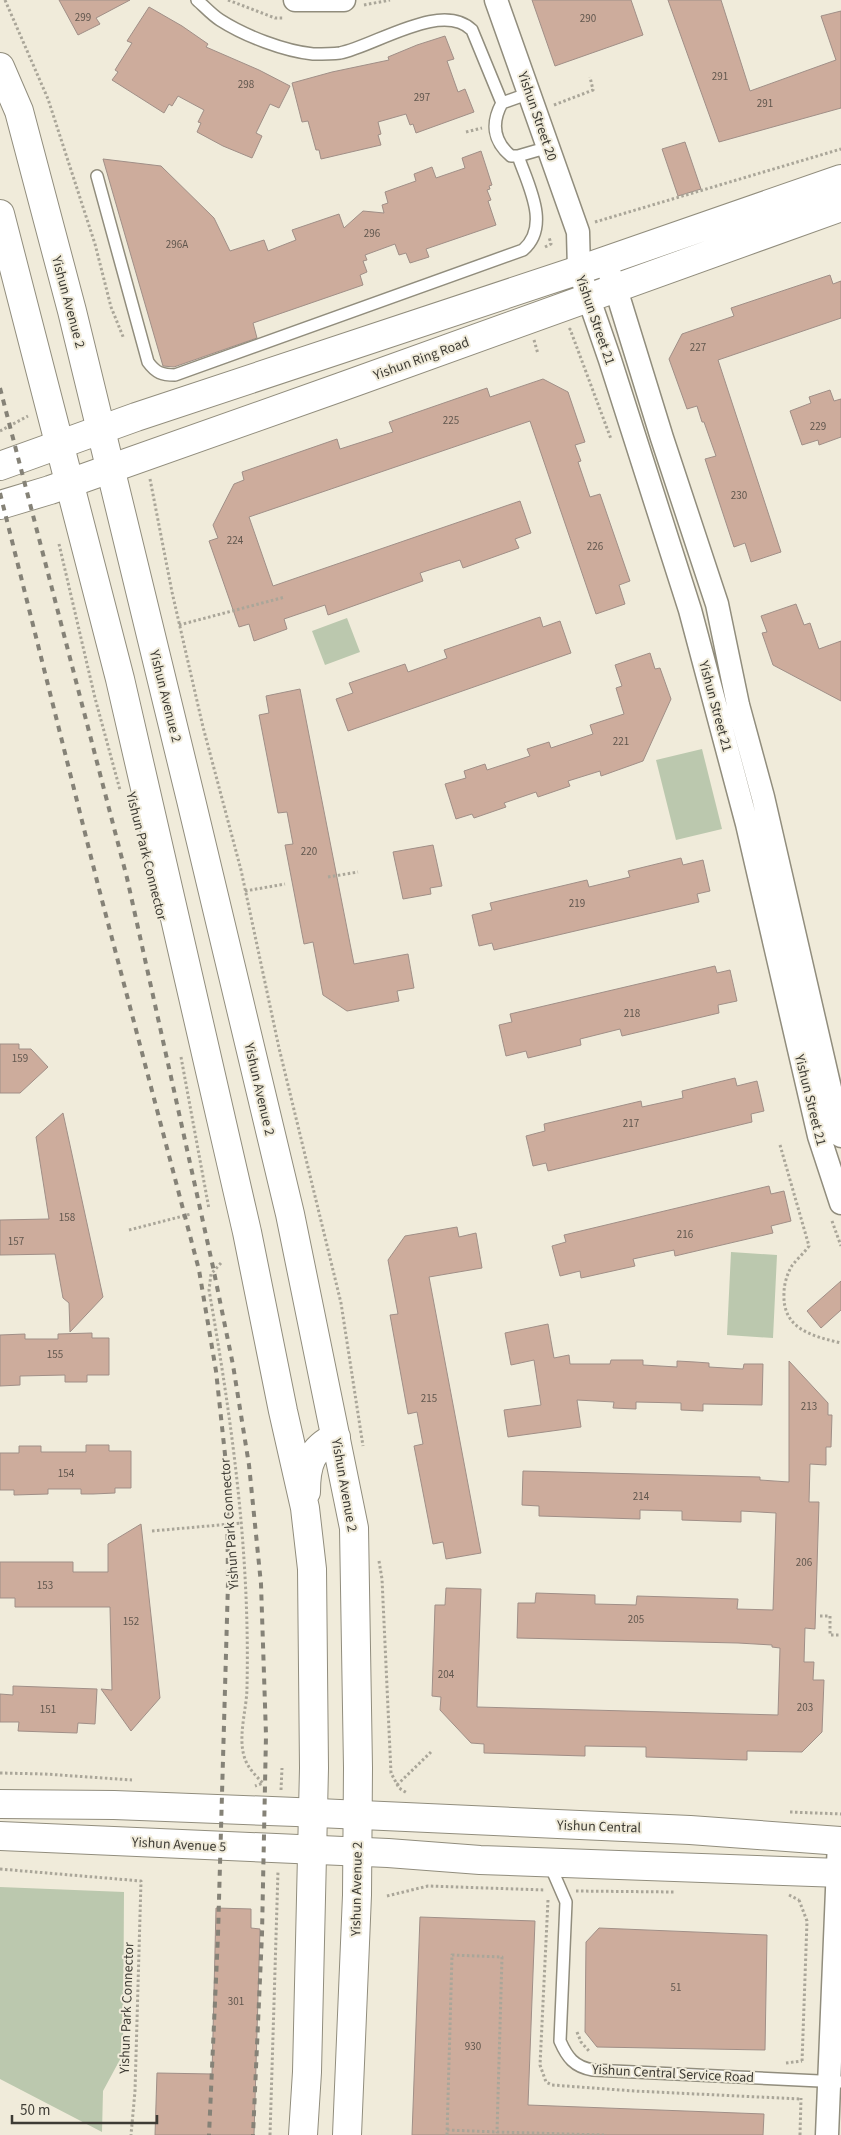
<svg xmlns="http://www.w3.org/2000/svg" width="841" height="2135" viewBox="0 0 841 2135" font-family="'Source Sans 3',sans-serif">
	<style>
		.green { fill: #bbc8ae }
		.building { fill: #cdac9c; stroke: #a08f87 }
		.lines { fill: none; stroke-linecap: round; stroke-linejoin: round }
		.lane-casing { stroke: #918d7d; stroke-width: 14 }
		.street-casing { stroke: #918d7d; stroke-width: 25 }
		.secondary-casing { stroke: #918d7d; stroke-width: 30 }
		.primary-casing { stroke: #918d7d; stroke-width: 30 }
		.path { stroke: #aaa699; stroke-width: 3; stroke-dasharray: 2.5 2.5; stroke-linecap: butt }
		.lane { stroke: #fff; stroke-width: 11 }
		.street { stroke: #fff; stroke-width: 22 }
		.secondary { stroke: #fff; stroke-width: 28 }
		.primary { stroke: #fff; stroke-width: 28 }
		.rail { stroke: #858277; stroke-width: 4; stroke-dasharray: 6 6; stroke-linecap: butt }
		.labels { text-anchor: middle; stroke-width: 4; stroke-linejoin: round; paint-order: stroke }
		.number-label { font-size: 11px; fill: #61574e }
		.street-label { font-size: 14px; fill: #3d3b34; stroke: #f0ebda }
	</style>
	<rect width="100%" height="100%" fill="#f0ebda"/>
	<path class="green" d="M347,618l13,34 -35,13 -13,-34z
		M702,749l20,80 -46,11 -20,-80z
		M731,1252l46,3 -4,83 -46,-3z
		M0,1887l124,5 -1,162 -20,37 -1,41 -102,-53z"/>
	<path class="building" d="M59,0h71l-34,18 4,6 -22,11z
		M532,0h99l12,35 -88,31z
		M668,0h53l29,91 86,-31 -15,-44 20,-5v97l-122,34z
		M149,7l33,19 26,18 -2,3 53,23 31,16 -11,22 -9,-4 -14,29 6,3 -10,22 -29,-12 -26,-14 4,-9 -3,-1 6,-12 -26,-14 -6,10 -3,-2 -5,9 -52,-33 6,-8 -3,-2 17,-27 -5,-2z
		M445,36l9,23 -7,2 11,31 7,-3 9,23 -58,21 -3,-9 -3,1 -4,-11 -28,8 3,12 -3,1 3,10 -60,14 -2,-9h-3l-8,-29 -6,1 -10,-39 40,-11 57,-12 -1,-3 29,-12z
		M685,142l16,47 -23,7 -16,-47z
		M481,151l11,34 -3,1 1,3 -3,1 4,10 -3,1 8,24 -70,24 3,8 -19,6 -4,-10 -7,2 -4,-11 -30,11 2,5 -4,1 4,11 -7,3 3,10 -110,38 4,15 -83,29 -11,-1 -60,-207 58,7 53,52 16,33 34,-11 4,11 28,-11 -4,-10 47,-16 5,14 19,-17 21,2 -2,-8 6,-2 -3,-11 31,-11 -2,-7 18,-7 4,11 29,-10 -3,-10z
		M830,275l3,9 8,-3v37l-123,42 63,192 -30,10 -6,-19 -11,4 -29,-88 11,-3 -12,-34h-2l-5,-16 -10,3 -18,-50 13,-25 52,-18 -3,-8z
		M543,379l25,13 17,50 -10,3 6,16 -3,1 12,35 10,-3 30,87 -11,4 6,19 -29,10 -66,-193 -281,96 24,69 247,-85 11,32 -16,6 4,9 -56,20 -3,-8 -40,13 3,8 -95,34 -3,-10 -41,14 3,10 -33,12 -5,-17 -10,3 -30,-86 9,-3 -5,-13 21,-41 10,-4 -2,-8 95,-33 3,10 53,-17 -4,-10 98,-34 3,9z
		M830,390l4,11 7,-2v38l-22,8 -1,-5 -16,5 -12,-34 21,-8 -2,-6z
		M796,604l8,21 6,-2 9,26 22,-8v60l-68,-36 -11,-32 5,-1 -6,-16z
		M540,617l3,10 17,-6 11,32 -223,78 -12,-32 17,-6 -4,-10 56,-19 3,8 39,-14 -3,-8z
		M650,653l5,16 5,-1 11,31 -28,62 -42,15 -1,-5 -32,10 2,5 -32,11 -2,-5 -32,11 2,4 -32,11 -2,-4 -16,5 -11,-35 21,-6 -2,-7 21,-7 2,6 43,-14 -3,-7 22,-7 2,6 42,-14 -3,-9 34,-11 -8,-26 6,-2 -7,-21z
		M300,689l54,275 54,-10 6,34 -17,3 2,10 -52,10 -24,-16 -10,-53 -9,2 -19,-99 8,-1 -6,-32 -9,1 -19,-98 10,-2 -3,-17z
		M433,845l9,41 -12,2 1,6 -28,5 -10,-47z
		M681,858l2,7 20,-5 7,31 -13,3 2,8 -205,48 -2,-7 -13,3 -7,-31 20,-5 -2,-7 97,-23 2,7 41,-10 -2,-6z
		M715,966l2,7 13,-3 7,31 -19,4 1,8 -97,23 -2,-7 -40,10 1,6 -53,13 -2,-7 -20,5 -7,-31 13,-3 -2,-8z
		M0,1044h19v5h12l17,18 -28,26h-20z
		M735,1078l2,8 20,-5 7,30 -13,3 1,8 -204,49 -2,-8 -13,3 -7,-30 19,-5 -1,-7 97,-23 1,6 41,-9 -1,-7z
		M63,1113l40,184 -33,35 -1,-29 -6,-5 -8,-44 -55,1v-35l49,-1 -13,-82z
		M769,1186l2,8 13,-3 7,30 -20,5 2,7 -98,23 -1,-6 -41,9 2,7 -54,12 -1,-7 -20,5 -8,-30 14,-4 -2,-7z
		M457,1227l2,10 17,-4 6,35 -53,9 52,276 -35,6 -3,-17 -10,2 -19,-98 9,-2 -6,-32 -9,2 -18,-99 8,-1 -10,-54 17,-24z
		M841,1281v29l-20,18 -14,-17z
		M548,1324l6,34 15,-3 1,9h40l1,-4h32v5l34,2v-6l18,1 14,1v4l34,2 1,-5h19l-1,41 -59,-1v7l-22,-1v-7l-45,-1v7l-23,-1 1,-6 -37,-2 4,27 -73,10 -4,-27 37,-5 -7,-45 -23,5 -6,-32z
		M92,1333v5h17v37h-22v7h-22v-7l-45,1v9l-20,1v-51l25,-1v5h33v-5z
		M789,1361l39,42v12h4l-1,32h-5v18l-16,-1 -1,38h10l-2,65 -2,62 -10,-1 -1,34h10l-1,18h11l-2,52 -20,20 -55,-1v9l-101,-3v-10l-61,-1v10l-101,-3v-9l-13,-1 -31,-33 1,-13 -9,-1 3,-91h10l1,-17 35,1 -4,118 301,8 2,-67 -8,-1v-2l-34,-2 -221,-5 1,-35h17l1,-10 59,2v9l41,1 1,-9 101,3 -1,10 36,1 3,-97 -35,-2v11l-59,-2v-9l-42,-1v9l-101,-3v-10l-17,-1 1,-34 237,6v3l29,2z
		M86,1445h23v6h22v37h-16v5l-22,1h-12v-5h-33v5l-34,1v-5h-14v-37h19v-7h22v6h45z
		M141,1524l19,174 -29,33 -30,-42 11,1 -2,-83h-95v-9h-15v-36h73v10h35v-28z
		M13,1686l84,3 -2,35 -17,-1 -1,10 -59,-2 1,-9h-19v-28l13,1z
		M216,1908l35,1v19l9,1 -6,206h-99l2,-62 55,1z
		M420,1917l115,4 -7,184 236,9 -1,21h-351z
		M599,1928l168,7 -2,115 -168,-3 -12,-15 1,-90z"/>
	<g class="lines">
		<defs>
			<path id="lane" d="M197,0c7,6 15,15 23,20 25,16 64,31 93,34 8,0 19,0 27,-1 35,-7 102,-53 132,-23l30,73
				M530,93l-28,10c-11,20 -9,38 9,53h7l31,-9
				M97,176l51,186c8,11 14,13 27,13l348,-125c28,-24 5,-65 -5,-94
				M545,1867l8,5 13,30 -6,139c7,16 14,26 33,29l248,12"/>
			<path id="street" d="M295,0h49
				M496,0l82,232 1,38 31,90 80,250 57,214 72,312 22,67
				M609,272l7,17 46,149 55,166 21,101 25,92 78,339
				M827,2135l12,-294"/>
			<path id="secondary" d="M0,466l136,-49 443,-147 262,-91
				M0,505l50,-15 291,-103 500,-180
				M0,1804l114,1 182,7 394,18 151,11
				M0,1836l388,17 92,7 361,13"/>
			<path id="primary" d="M0,67l19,44 53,200 119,489 99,414 64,314 4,240 -1,127 -10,240
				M0,214l120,465 127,553 36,179 22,97 7,61 2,199 -7,304 -4,63
				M306,1492c0,-27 5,-44 30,-55"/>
		</defs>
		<use href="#lane" class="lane-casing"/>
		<use href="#street" class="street-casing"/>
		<use href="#secondary" class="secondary-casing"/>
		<use href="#primary" class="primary-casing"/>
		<path class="path" d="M5,0l43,99 47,145 16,63 13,32
			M228,0l47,18h9
			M364,5l26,-5
			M554,105l39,-15 -3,-13
			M466,132l16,-4
			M595,222l246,-73
			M545,247l6,-3 -2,-7
			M569,330l1,-1 41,110
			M534,340l4,14
			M0,431l28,-15
			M150,479l22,113 31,135 38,143 38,178 62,255 22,143
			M59,544l36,154 25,92
			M179,625l106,-28
			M328,877l30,-5
			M245,891l40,-7
			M181,1057l28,152
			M780,1145l29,101c-5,7 -13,14 -18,21 -4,8 -7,17 -7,26 -2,36 28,43 57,50
			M832,1221l9,25
			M129,1230l62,-16
			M221,1263l-10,11 -2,16c23,132 41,262 38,397 0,22 -10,50 -2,72 3,9 11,17 18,24l-8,3
			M152,1531l90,-8
			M379,1561l3,18 9,194 8,15 8,5
			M820,1616h10v19h11
			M0,1773l45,1 87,6
			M397,1785l34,-33
			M281,1790l1,-22
			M790,1812l51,2
			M0,1869l141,12 -6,210 -4,44
			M576,1891l99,1
			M789,1895l10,5
			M387,1896l41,-10 117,4
			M548,1900l-8,165 6,17 6,3 82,6 167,8
			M799,1900l8,21 -5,141
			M577,2032l4,10 8,9
			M786,2063l16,-2
			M447,2130l50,2
			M270,2135l8,-264
			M447,2135l5,-180 50,2 -5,175 107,3
			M800,2135l1,-37"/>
		<use href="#lane" class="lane"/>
		<use href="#street" class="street"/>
		<use href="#secondary" class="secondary"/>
		<use href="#primary" class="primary"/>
		<path class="rail" d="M0,388l127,490 86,389 20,98 16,100 12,119 5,151 -4,199 -9,201
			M0,493l98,392 101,385 17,101 11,102 1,110 -10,352 -9,200"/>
	</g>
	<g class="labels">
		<g class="number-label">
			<text x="83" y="21">299</text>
			<text x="588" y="22">290</text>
			<text x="720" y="80">291</text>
			<text x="246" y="88">298</text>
			<text x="422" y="101">297</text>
			<text x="765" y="107">291</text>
			<text x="372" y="237">296</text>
			<text x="177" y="248">296A</text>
			<text x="698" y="351">227</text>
			<text x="451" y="424">225</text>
			<text x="818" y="430">229</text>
			<text x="739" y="499">230</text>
			<text x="235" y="544">224</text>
			<text x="595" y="550">226</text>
			<text x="621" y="745">221</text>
			<text x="309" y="855">220</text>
			<text x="577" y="907">219</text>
			<text x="632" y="1017">218</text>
			<text x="20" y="1062">159</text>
			<text x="631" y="1127">217</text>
			<text x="67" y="1221">158</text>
			<text x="685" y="1238">216</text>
			<text x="16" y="1245">157</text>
			<text x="55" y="1358">155</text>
			<text x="429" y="1402">215</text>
			<text x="809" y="1410">213</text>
			<text x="66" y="1477">154</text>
			<text x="641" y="1500">214</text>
			<text x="804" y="1566">206</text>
			<text x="45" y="1589">153</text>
			<text x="636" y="1623">205</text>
			<text x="131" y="1625">152</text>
			<text x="446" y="1678">204</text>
			<text x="805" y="1711">203</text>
			<text x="48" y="1713">151</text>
			<text x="676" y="1991">51</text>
			<text x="236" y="2005">301</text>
			<text x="473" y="2050">930</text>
		</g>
		<g class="street-label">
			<text transform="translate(538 116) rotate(71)" y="5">Yishun Street 20</text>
			<text transform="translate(69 302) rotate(75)" y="5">Yishun Avenue 2</text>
			<text transform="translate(596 320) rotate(71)" y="5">Yishun Street 21</text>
			<text transform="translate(421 358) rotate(-20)" y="5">Yishun Ring Road</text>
			<text transform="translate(166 696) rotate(76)" y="5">Yishun Avenue 2</text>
			<text transform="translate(716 706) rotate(75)" y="5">Yishun Street 21</text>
			<text transform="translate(147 856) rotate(76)" y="5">Yishun Park Connector</text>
			<text transform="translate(260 1089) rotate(77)" y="5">Yishun Avenue 2</text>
			<text transform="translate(811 1100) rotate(76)" y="5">Yishun Street 21</text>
			<text transform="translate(345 1485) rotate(80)" y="5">Yishun Avenue 2</text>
			<text transform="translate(229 1524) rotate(-94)" y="5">Yishun Park Connector</text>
			<text transform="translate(599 1826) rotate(2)" y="5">Yishun Central</text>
			<text transform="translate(179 1844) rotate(3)" y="5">Yishun Avenue 5</text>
			<text transform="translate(356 1889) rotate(-89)" y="5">Yishun Avenue 2</text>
			<text transform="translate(126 2008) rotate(-88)" y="5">Yishun Park Connector</text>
			<text transform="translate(673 2073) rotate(3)" y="5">Yishun Central Service Road</text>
		</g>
	</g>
	<path d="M12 2115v8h145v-8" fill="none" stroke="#3d3b34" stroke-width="2.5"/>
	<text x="20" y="2115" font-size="15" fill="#3d3b34" stroke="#f0ebda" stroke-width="4" paint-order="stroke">50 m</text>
</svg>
